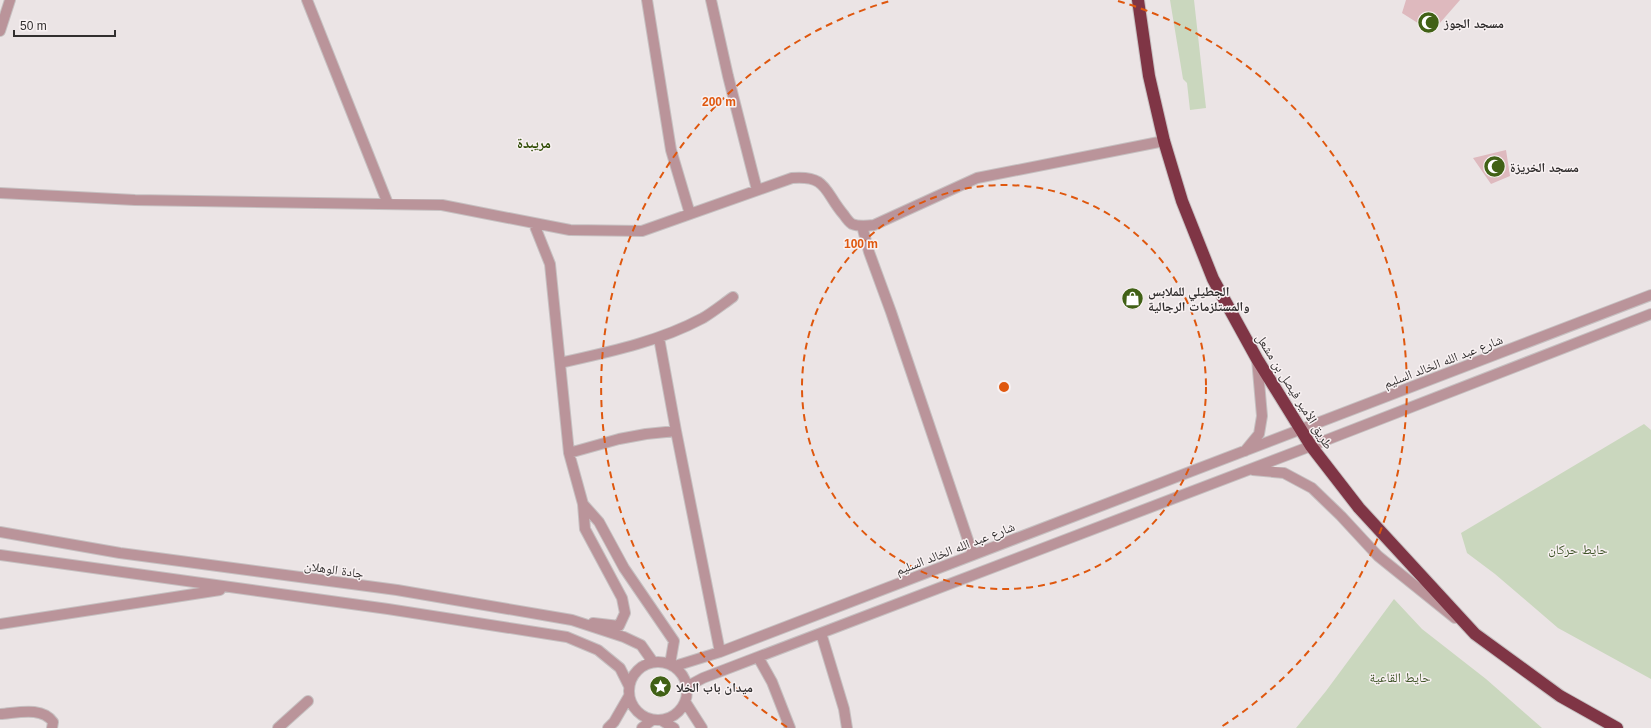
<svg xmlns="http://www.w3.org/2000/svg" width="1651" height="728" viewBox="0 0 1651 728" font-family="Helvetica,'Noto Naskh Arabic',sans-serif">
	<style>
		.green { fill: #cad7be }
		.building { fill: #deb9be }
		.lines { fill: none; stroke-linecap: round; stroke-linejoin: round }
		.minor-casing { stroke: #c6c0c1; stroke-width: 12 }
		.highway-casing { stroke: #c6c0c1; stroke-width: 14 }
		.minor { stroke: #ba949a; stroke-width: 10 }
		.highway { stroke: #7f3545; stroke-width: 12 }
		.ring { fill: none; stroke: #df570e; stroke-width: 2; stroke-dasharray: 7 5 }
		.labels { text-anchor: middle; stroke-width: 3; stroke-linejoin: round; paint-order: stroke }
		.poi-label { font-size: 13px; font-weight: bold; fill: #322f2f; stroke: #f8f1f2; text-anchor: start }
		.street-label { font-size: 13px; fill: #322f2f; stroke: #f8f1f2 }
		.park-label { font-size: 13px; fill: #3f5428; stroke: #f8f1f2 }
		.neighbourhood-label { font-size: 14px; font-weight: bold; fill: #2c4900; stroke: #f8f1f2 }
		.centre { fill: #df570e; stroke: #f8f1f2; stroke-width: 2 }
		.ring-label { font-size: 12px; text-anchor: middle; font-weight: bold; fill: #df570e; stroke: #f8f1f2; stroke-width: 3; stroke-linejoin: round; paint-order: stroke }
	</style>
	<rect width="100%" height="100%" fill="#ebe4e5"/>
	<path class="green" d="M1170,0h24l12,108 -16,2 -3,-27 -4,-4z
		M1644,424l7,6v249l-93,-51 -63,-54 -28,-21 -6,-20z
		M1394,599l28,30 64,50 56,49h-246l30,-37z"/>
	<path class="building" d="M1406,0h54l-28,32 -30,-19z
		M1506,150l4,26 -19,8 -18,-26z"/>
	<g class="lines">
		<defs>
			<path id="minor" d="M307,0l81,204
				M647,0l24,150 19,64
				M711,0l17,76 29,114
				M0,31l10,-31
				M0,193l135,7 307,5 128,25 72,1 150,-53c36,-3 32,14 52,37 2,3 5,7 8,9 7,3 15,2 22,1l103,-47 187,-37
				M534,224l16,40 19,189 14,51 2,25 37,69 3,15 -6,13 -26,-3
				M862,226l7,26 22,60 82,243
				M659,338l17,93 44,221
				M560,363c49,-11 98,-21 143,-45 10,-6 20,-14 30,-21
				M1245,451l14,-17 3,-18 -5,-57
				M569,453l50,-14 27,-5 30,-3
				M1253,470l31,3 28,15 29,28 37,40 77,62
				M583,504l16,18 25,46 50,73 -4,23
				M0,532l120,21 277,37 175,30 52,17 17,8 12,17
				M0,555l388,54 179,28 31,13 22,18 9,18
				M0,624l220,-34
				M821,633l23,76 3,19
				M758,657l14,25 18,46
				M629 691a29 29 0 1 1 58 0a29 29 0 1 1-58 0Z
				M675,666l45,-14 931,-357
				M688,686l15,-8 608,-232 340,-132
				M686,703l16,25
				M0,714c17,-1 42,-8 53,8l-1,6
				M661,720l13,8
				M278,728l30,-27
				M608,728l6,-6 15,-26
				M642,728l10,-8"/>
			<path id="highway" d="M1138,0l11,76 15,65 18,60 31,78 44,80 54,87 48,62 116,126 85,62 57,32"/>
		</defs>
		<use href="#minor" class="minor-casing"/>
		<use href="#highway" class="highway-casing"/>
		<use href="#minor" class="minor"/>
		<use href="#highway" class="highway"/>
	</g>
	<g class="ring">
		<circle cx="1004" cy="387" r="202"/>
		<path d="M787 727A403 403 0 0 1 890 1M1118 1A403 403 0 0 1 1221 727"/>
	</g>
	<defs>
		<symbol id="mosque-disc" viewBox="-11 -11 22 22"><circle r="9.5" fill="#416116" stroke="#f8f1f2"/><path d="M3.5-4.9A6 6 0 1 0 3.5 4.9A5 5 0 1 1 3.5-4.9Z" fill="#fff"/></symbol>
		<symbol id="shop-disc" viewBox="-11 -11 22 22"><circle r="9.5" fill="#416116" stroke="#f8f1f2"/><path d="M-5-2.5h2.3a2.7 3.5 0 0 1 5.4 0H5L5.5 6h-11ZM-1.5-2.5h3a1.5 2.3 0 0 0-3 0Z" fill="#fff"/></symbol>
		<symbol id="sight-disc" viewBox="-11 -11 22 22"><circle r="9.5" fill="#416116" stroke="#f8f1f2"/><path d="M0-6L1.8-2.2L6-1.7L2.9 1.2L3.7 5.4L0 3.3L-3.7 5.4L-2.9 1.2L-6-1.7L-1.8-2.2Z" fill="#fff"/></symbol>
	</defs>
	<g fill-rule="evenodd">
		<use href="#mosque-disc" x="1416" y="10" width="25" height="25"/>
		<use href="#mosque-disc" x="1482" y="154" width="25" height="25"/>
		<use href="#shop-disc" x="1120" y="286" width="25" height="25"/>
		<use href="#sight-disc" x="648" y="674" width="25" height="25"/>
	</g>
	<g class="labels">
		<g class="poi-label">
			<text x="1444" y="28">مسجد الجوز</text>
			<text x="1510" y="172">مسجد الخريزة</text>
			<text x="1148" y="296">الجطيلي للملابس<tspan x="1148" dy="15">والمستلزمات الرجالية</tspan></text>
			<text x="676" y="692">ميدان باب الخلا</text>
		</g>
		<g class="street-label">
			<text transform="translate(1443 361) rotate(-21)" y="5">شارع عبد الله الخالد السليم</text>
			<text transform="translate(1295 391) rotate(58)" y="5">طريق الأمير فيصل بن مشعل</text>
			<text transform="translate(955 548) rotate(-21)" y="5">شارع عبد الله الخالد السليم</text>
			<text transform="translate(334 569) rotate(8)" y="5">جادة الوهلان</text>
		</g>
		<g class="park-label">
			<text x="1578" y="554">حايط حركان</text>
			<text x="1400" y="682">حايط القاعية</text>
		</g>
		<g class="neighbourhood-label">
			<text x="534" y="148">مريبدة</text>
		</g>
	</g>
	<circle cx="1004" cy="387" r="6" class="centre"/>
	<g class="ring-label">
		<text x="719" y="106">200 m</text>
		<text x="861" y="248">100 m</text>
	</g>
	<path d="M14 30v6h101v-6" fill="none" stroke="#322f2f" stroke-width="2"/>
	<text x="20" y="30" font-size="12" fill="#322f2f" stroke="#f8f1f2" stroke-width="3" paint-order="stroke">50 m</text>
</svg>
